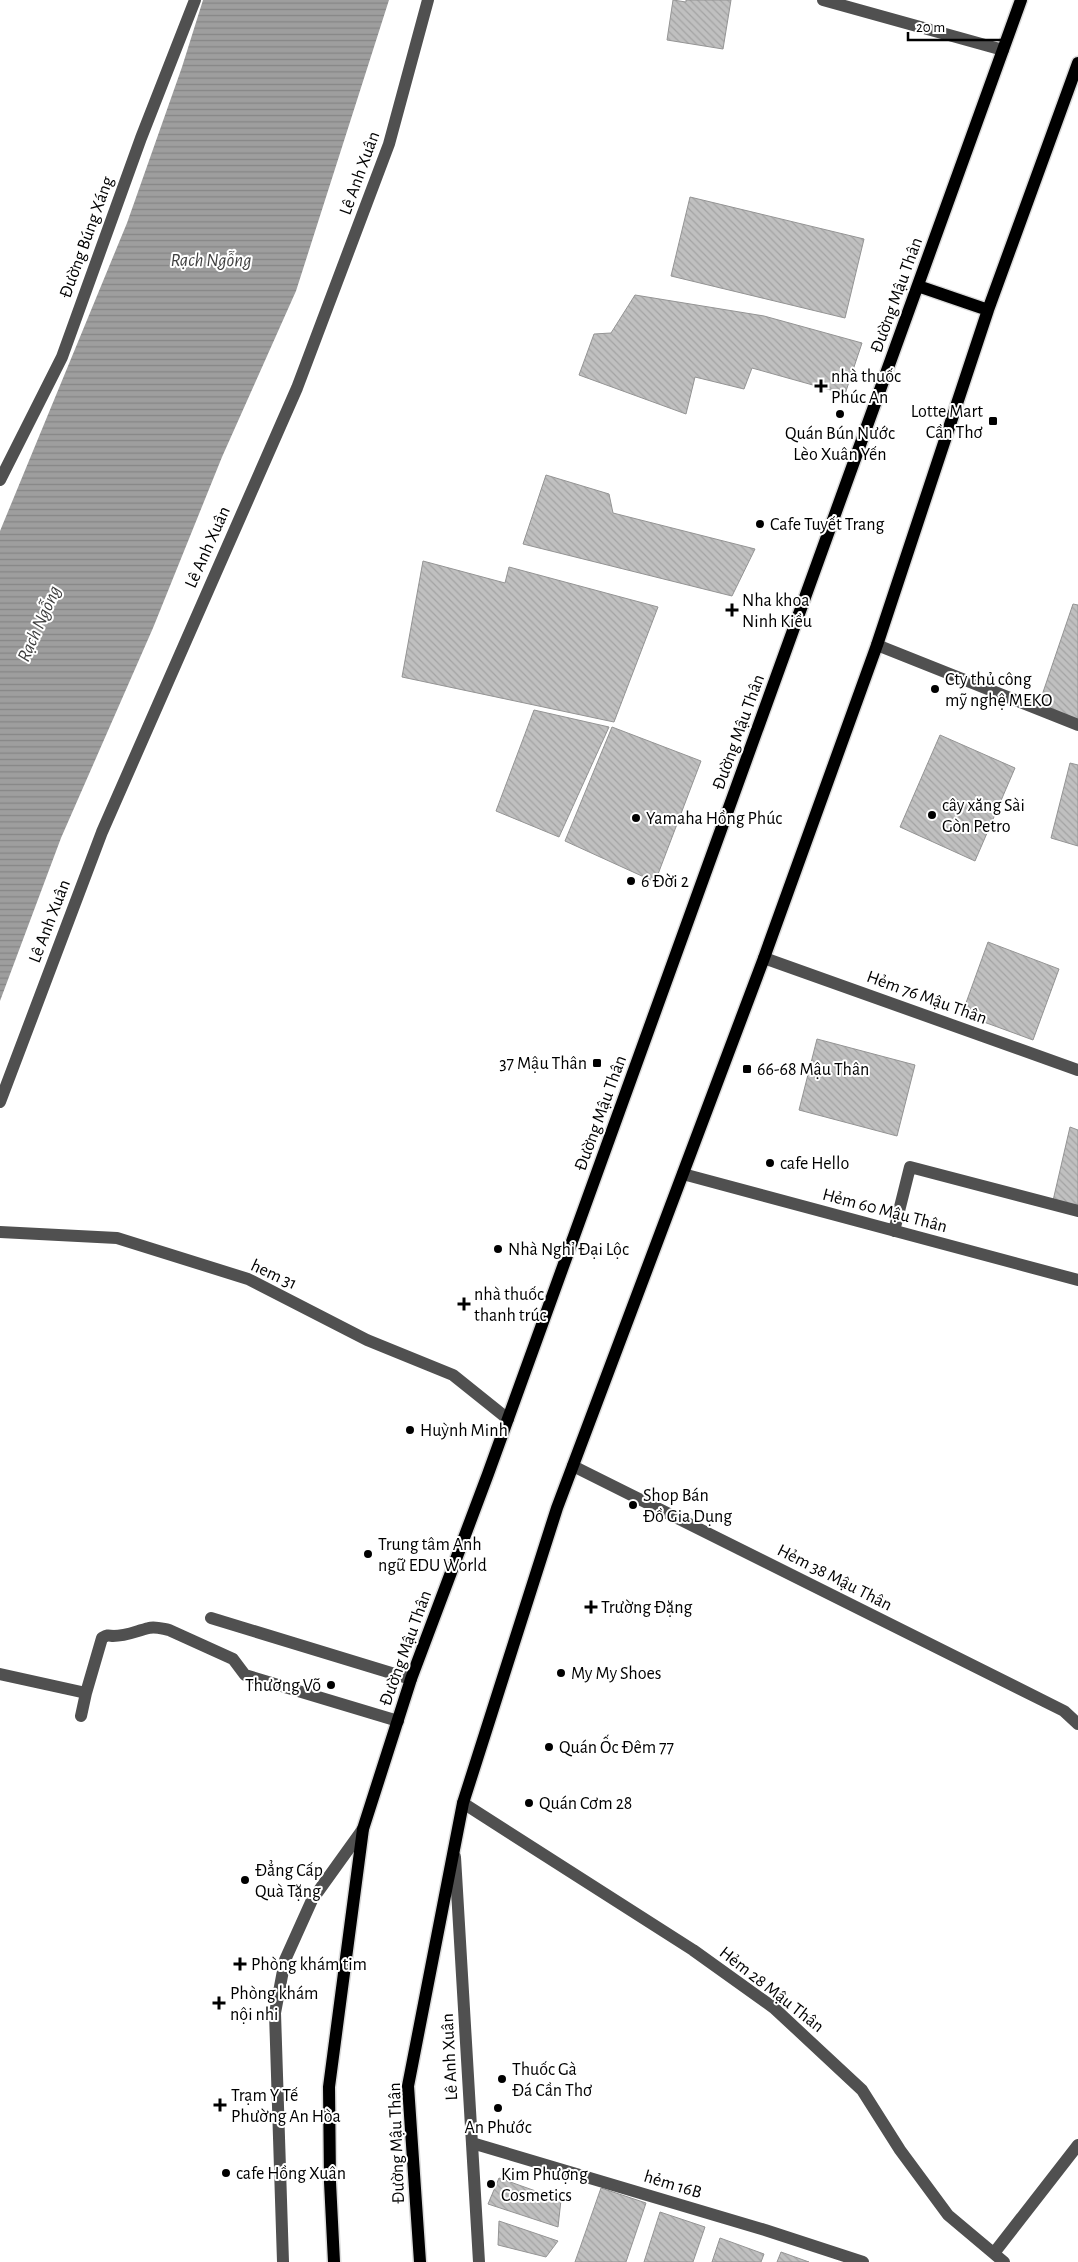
<svg xmlns="http://www.w3.org/2000/svg" width="1078" height="2262" viewBox="0 0 1078 2262" font-family="'Alegreya Sans',sans-serif">
	<style>
		.water { fill: url(#water-rules) }
		.building { fill: url(#building-back-hatch); stroke: #949494 }
		.lines { fill: none; stroke-linecap: round; stroke-linejoin: round }
		.major-casing { stroke: #dbdbdb; stroke-width: 15 }
		.minor { stroke: #505050; stroke-width: 12 }
		.major { stroke: #000; stroke-width: 12 }
		.poi-dot { fill: #000; stroke: #fff; stroke-width: 2 }
		.labels { text-anchor: middle; stroke-width: 4; stroke-linejoin: round; paint-order: stroke }
		.street-label { font-size: 18px; fill: #000; stroke: #fff }
		.poi-label { font-size: 18px; fill: #000; stroke: #fff; text-anchor: start }
		.water-label { font-size: 19px; font-style: italic; fill: #3f3f3f; stroke: #fff }
	</style>
	<defs>
		<pattern id="water-rules" width="6" height="5" patternUnits="userSpaceOnUse" patternTransform="scale(1.25)"><rect width="6" height="5" fill="#9e9e9e"/><path d="M0 2.5h6" fill="none" stroke="#868686"/></pattern>
		<pattern id="building-back-hatch" width="6" height="6" patternUnits="userSpaceOnUse" patternTransform="scale(1.25)"><rect width="6" height="6" fill="#c0c0c0"/><path d="M-1 5l2 2M0 0l6 6M5-1l2 2" fill="none" stroke="#a3a3a3"/></pattern>
	</defs>
	<rect width="100%" height="100%" fill="#fff"/>
	<path class="water" d="M203,0h186l-93,291 -74,166 -69,171 -92,210 -61,163v-470l127,-308 55,-156z"/>
	<path class="building" d="M673,0l13,2v-2h45l-8,49 -56,-9z
		M690,197l174,42 -19,79 -174,-42z
		M635,295l129,21 98,27 -17,51 -93,-26 -8,21 -49,-12 -9,37 -107,-39 15,-41 17,-1z
		M546,475l63,19 4,19 142,36 -23,47 -209,-52z
		M423,561l82,22 4,-16 149,40 -44,115 -212,-45z
		M1073,604l5,1v115l-40,-13z
		M534,710l75,17 -50,110 -63,-26z
		M612,727l89,34 -46,121 -90,-41z
		M940,735l75,33 -40,93 -75,-34z
		M1070,763l8,2v81l-27,-8z
		M988,942l71,27 -26,71 -71,-26z
		M817,1039l98,26 -18,71 -98,-26z
		M1070,1127l8,3v81l-26,-6z
		M499,2178l62,22 -3,27 -70,-23z
		M601,2188l45,15 -20,59h-51z
		M660,2212l45,15 -12,35h-49z
		M499,2221l59,20 -12,16 -48,-12z
		M720,2238l44,16 -3,8h-49z
		M781,2252l28,10h-32z"/>
	<g class="lines">
		<defs>
			<path id="major" d="M918,286l70,24
				M334,2262l-4,-80 -1,-95 34,-258 48,-150 77,-205 533,-1474
				M420,2262l-12,-176 55,-283 94,-295 207,-550 113,-313 111,-335 90,-247"/>
		</defs>
		<use href="#major" class="major-casing"/>
		<path class="minor" d="M823,0l180,50
			M0,480l62,-123 79,-219 54,-138
			M877,645l201,80
			M764,958l314,112
			M0,1102l102,-270 195,-444 92,-244 39,-144
			M683,1174l395,106
			M894,1231l16,-64 168,44
			M0,1232l117,6 131,41 119,61 86,35 55,44
			M573,1466l491,245 14,13
			M211,1618l200,61
			M0,1674l86,19 16,-55c5,-3 6,-3 11,-2 14,0 23,-5 36,-8 6,-2 14,1 20,2l64,29 12,16 153,46
			M81,1716l5,-23
			M463,1803l230,147 81,58 88,82 38,60 48,65 56,47
			M455,1857l24,405
			M472,2143l293,87 98,32
			M994,2253l84,-108
			M283,2262l-8,-249 10,-53 27,-60 51,-71"/>
		<use href="#major" class="major"/>
	</g>
	<g class="poi-dot">
		<path d="M818.5 378.5h5v5h5v5h-5v5h-5v-5h-5v-5h5z"/>
		<circle cx="840" cy="414" r="5"/>
		<rect x="988" y="416" width="10" height="10" rx="2.5"/>
		<circle cx="760" cy="524" r="5"/>
		<path d="M729.5 602.5h5v5h5v5h-5v5h-5v-5h-5v-5h5z"/>
		<circle cx="935" cy="689" r="5"/>
		<circle cx="932" cy="815" r="5"/>
		<circle cx="636" cy="818" r="5"/>
		<circle cx="631" cy="881" r="5"/>
		<rect x="592" y="1058" width="10" height="10" rx="2.5"/>
		<rect x="742" y="1064" width="10" height="10" rx="2.5"/>
		<circle cx="770" cy="1163" r="5"/>
		<circle cx="498" cy="1249" r="5"/>
		<path d="M461.5 1296.5h5v5h5v5h-5v5h-5v-5h-5v-5h5z"/>
		<circle cx="410" cy="1430" r="5"/>
		<circle cx="633" cy="1505" r="5"/>
		<circle cx="368" cy="1554" r="5"/>
		<path d="M588.5 1599.5h5v5h5v5h-5v5h-5v-5h-5v-5h5z"/>
		<circle cx="561" cy="1673" r="5"/>
		<circle cx="331" cy="1685" r="5"/>
		<circle cx="549" cy="1747" r="5"/>
		<circle cx="529" cy="1803" r="5"/>
		<circle cx="245" cy="1880" r="5"/>
		<path d="M237.5 1956.5h5v5h5v5h-5v5h-5v-5h-5v-5h5z"/>
		<path d="M216.5 1995.5h5v5h5v5h-5v5h-5v-5h-5v-5h5z"/>
		<circle cx="502" cy="2079" r="5"/>
		<path d="M217.5 2097.5h5v5h5v5h-5v5h-5v-5h-5v-5h5z"/>
		<circle cx="498" cy="2108" r="5"/>
		<circle cx="226" cy="2173" r="5"/>
		<circle cx="491" cy="2184" r="5"/>
	</g>
	<g class="labels">
		<g class="street-label">
			<text transform="translate(359 173) rotate(-70)" y="6">Lê Anh Xuân</text>
			<text transform="translate(86 237) rotate(-70)" y="6">Đường Búng Xáng</text>
			<text transform="translate(896 295) rotate(-70)" y="6">Đường Mậu Thân</text>
			<text transform="translate(207 547) rotate(-66)" y="6">Lê Anh Xuân</text>
			<text transform="translate(738 732) rotate(-70)" y="6">Đường Mậu Thân</text>
			<text transform="translate(49 921) rotate(-69)" y="6">Lê Anh Xuân</text>
			<text transform="translate(927 997) rotate(20)" y="6">Hẻm 76 Mậu Thân</text>
			<text transform="translate(600 1113) rotate(-70)" y="6">Đường Mậu Thân</text>
			<text transform="translate(885 1210) rotate(15)" y="6">Hẻm 60 Mậu Thân</text>
			<text transform="translate(274 1274) rotate(25)" y="6">hem 31</text>
			<text transform="translate(835 1577) rotate(27)" y="6">Hẻm 38 Mậu Thân</text>
			<text transform="translate(405 1648) rotate(-70)" y="6">Đường Mậu Thân</text>
			<text transform="translate(772 1989) rotate(38)" y="6">Hẻm 28 Mậu Thân</text>
			<text transform="translate(449 2057) rotate(-93)" y="6">Lê Anh Xuân</text>
			<text transform="translate(396 2143) rotate(-92)" y="6">Đường Mậu Thân</text>
			<text transform="translate(673 2184) rotate(17)" y="6">hẻm 16B</text>
		</g>
		<g class="poi-label">
			<text x="831" y="382">nhà thuốc<tspan x="831" dy="21">Phúc An</tspan></text>
			<text x="983" y="417" text-anchor="end">Lotte Mart<tspan x="983" dy="21">Cần Thơ</tspan></text>
			<text x="840" y="439" text-anchor="middle">Quán Bún Nước<tspan x="840" dy="21">Lèo Xuân Yến</tspan></text>
			<text x="770" y="530">Cafe Tuyết Trang</text>
			<text x="742" y="606">Nha khoa<tspan x="742" dy="21">Ninh Kiều</tspan></text>
			<text x="945" y="685">Cty thủ công<tspan x="945" dy="21">mỹ nghệ MEKO</tspan></text>
			<text x="942" y="811">cây xăng Sài<tspan x="942" dy="21">Gòn Petro</tspan></text>
			<text x="646" y="824">Yamaha Hồng Phúc</text>
			<text x="641" y="887">6 Đời 2</text>
			<text x="587" y="1069" text-anchor="end">37 Mậu Thân</text>
			<text x="757" y="1075">66-68 Mậu Thân</text>
			<text x="780" y="1169">cafe Hello</text>
			<text x="508" y="1255">Nhà Nghỉ Đại Lộc</text>
			<text x="474" y="1300">nhà thuốc<tspan x="474" dy="21">thanh trúc</tspan></text>
			<text x="420" y="1436">Huỳnh Minh</text>
			<text x="643" y="1501">Shop Bán<tspan x="643" dy="21">Đồ Gia Dụng</tspan></text>
			<text x="378" y="1550">Trung tâm Anh<tspan x="378" dy="21">ngữ EDU World</tspan></text>
			<text x="601" y="1613">Trường Đặng</text>
			<text x="571" y="1679">My My Shoes</text>
			<text x="321" y="1691" text-anchor="end">Thương Võ</text>
			<text x="559" y="1753">Quán Ốc Đêm 77</text>
			<text x="539" y="1809">Quán Cơm 28</text>
			<text x="255" y="1876">Đẳng Cấp<tspan x="255" dy="21">Quà Tặng</tspan></text>
			<text x="251" y="1970">Phòng khám tim</text>
			<text x="230" y="1999">Phòng khám<tspan x="230" dy="21">nội nhi</tspan></text>
			<text x="512" y="2075">Thuốc Gà<tspan x="512" dy="21">Đá Cần Thơ</tspan></text>
			<text x="231" y="2101">Trạm Y Tế<tspan x="231" dy="21">Phường An Hòa</tspan></text>
			<text x="498" y="2133" text-anchor="middle">An Phước</text>
			<text x="236" y="2179">cafe Hồng Xuân</text>
			<text x="501" y="2180">Kim Phượng<tspan x="501" dy="21">Cosmetics</tspan></text>
		</g>
		<g class="water-label">
			<text x="211" y="266">Rạch Ngỗng</text>
			<text transform="translate(38 623) rotate(-66)" y="7">Rạch Ngỗng</text>
		</g>
	</g>
	<path d="M908 32v8h102v-8" fill="none" stroke="#000000" stroke-width="2.5"/>
	<text x="916" y="32" font-size="15" fill="#000000" stroke="#ffffff" stroke-width="4" paint-order="stroke">20 m</text>
</svg>
